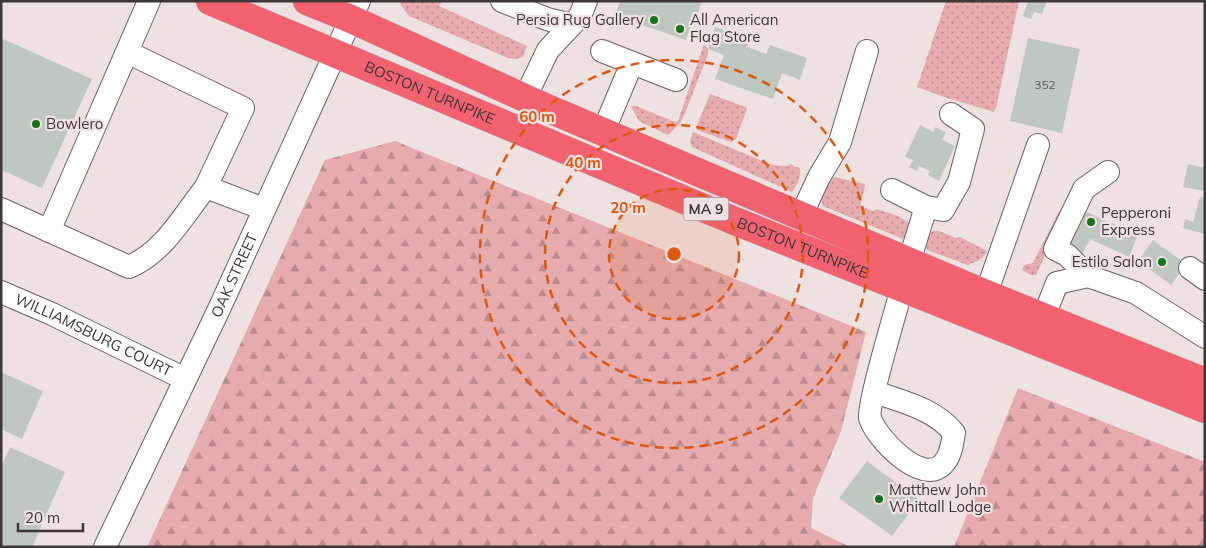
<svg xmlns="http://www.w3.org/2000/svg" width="1206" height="548" viewBox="0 0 1206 548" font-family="Mulish,sans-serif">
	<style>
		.grass { fill: url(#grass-dots) }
		.forest { fill: url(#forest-firs) }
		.building { fill: #bfc8be }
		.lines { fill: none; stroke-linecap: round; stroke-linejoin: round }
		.minor-casing { stroke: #6e6161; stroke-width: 24 }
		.highway-casing { stroke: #c5c3c3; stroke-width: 29 }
		.minor { stroke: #fff; stroke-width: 22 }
		.highway { stroke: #f16170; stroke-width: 28 }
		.ring { fill: none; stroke: #df570e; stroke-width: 2.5; stroke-dasharray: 9 6 }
		.poi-dot { fill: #17721f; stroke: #f0e1e1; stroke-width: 2 }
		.labels { text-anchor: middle; stroke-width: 4.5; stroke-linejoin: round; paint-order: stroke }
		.number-label { font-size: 12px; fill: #5e5b59 }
		.shield { fill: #f0e1e1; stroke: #736a6a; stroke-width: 1 }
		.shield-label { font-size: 14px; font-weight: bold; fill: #3d3737 }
		.poi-label { font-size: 15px; fill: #3d3737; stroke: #f0e1e1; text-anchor: start }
		.street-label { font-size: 15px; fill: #3d3737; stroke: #f0e1e1 }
		.centre { fill: #df570e; stroke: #f0e1e1; stroke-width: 2.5 }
		.ring-label { font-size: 15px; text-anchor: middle; font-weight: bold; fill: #df570e; stroke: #f0e1e1; stroke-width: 4.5; stroke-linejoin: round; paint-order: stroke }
	</style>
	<defs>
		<pattern id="grass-dots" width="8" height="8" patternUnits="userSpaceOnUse" patternTransform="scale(1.25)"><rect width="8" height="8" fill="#e5abad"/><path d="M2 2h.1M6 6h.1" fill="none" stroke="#bb8c8e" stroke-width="1.8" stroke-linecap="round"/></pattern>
		<pattern id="forest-firs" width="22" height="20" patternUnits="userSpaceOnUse" patternTransform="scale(1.25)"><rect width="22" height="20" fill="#e5abad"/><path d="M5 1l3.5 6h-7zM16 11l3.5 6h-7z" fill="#bb8c8e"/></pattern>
	</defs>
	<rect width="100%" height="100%" fill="#f0e1e1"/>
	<path class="grass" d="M403,1h39l-3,5 88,40 -4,11 -7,2 -8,-1 -99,-42 -9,-12z
		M946,1h73l-23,107 -2,4 -50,-15 -27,-10z
		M704,44l4,5v5l-23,59 -5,10 -12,12 -29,-14 -8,-15h5l39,16 3,-1z
		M710,94l36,13 1,2 -11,30 -5,3 -34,-12v-5z
		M693,132l79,33 15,1 5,-2 1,2 7,2c1,8 -3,19 -8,24l-100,-45 -2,-6z
		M834,177l31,7c0,8 -5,14 -4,22l12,5 4,-2c11,4 28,7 34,17l-4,10 -4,3 -80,-33c-5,-11 3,-22 11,-29z
		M1059,211l4,6 -27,58h-5l-9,-5 2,-5 9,-2z
		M933,231h6l17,7 4,-1 27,14c-3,8 -11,11 -19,14l-41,-15 -1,-5 -2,-1 5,-10z"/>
	<path class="forest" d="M395,141l471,191 -25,99 -28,67 -2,30 39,19h-703l178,-387z
		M1018,388l187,74v84l-251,1z"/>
	<path class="building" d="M620,1h82l-7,20 -3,-1 -6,20 -71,-24z
		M1028,1h19l-5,13 -8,-2 -3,7 -8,-3z
		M715,27l35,12 -3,8 19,7 4,-9 37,13 -7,22 -18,-7 -9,26 -58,-20 9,-24 -16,-6z
		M1,38l91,41 -50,109 -41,-18z
		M1028,38l52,11 -18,84 -52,-12z
		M920,125l13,7 2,-5 11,5 -4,8 13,6 -16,35 -11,-6 2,-4 -11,-5 -2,5 -8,-4 4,-7 -8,-3z
		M1188,164l17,4v23l-22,-4z
		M1200,197l5,1v36l-22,-6 2,-9 8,3z
		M1080,209l58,26 -9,22 -39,-18 -8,16 -20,-9z
		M1153,240l33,24 -15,21 -33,-24z
		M1,372l42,19 -21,48 -21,-10z
		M10,447l55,25 -33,75h-31v-80z
		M867,461l52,39 -27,36 -53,-38z"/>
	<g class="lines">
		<defs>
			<g id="minor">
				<path d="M502,1l45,18 24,6"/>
				<path d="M602,51l74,29"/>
				<path d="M127,52l116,56 -37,79"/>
				<path d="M525,98l23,-48 32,-34 6,-15"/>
				<path d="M603,132l29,-69"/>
				<path d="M1108,172l-24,17 -29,60 12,6 21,21 48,17 69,44"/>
				<path d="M892,190l34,17 17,3 16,-28 14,-53 -22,-15"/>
				<path d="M1,209l128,58c35,-15 54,-51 77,-80l58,22"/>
				<path d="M801,216l18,-39 21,-35 27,-91"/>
				<path d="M49,231l100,-230"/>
				<path d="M909,262l17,-55"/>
				<path d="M1190,268l15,11"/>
				<path id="s1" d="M1,292l51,22 133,65"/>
				<path d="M986,294l52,-149"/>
				<path d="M1044,316l13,-33 31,-7"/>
				<path d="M875,392c28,10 60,17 79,41 -2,11 -3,24 -12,32 -21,20 -66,-27 -72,-47 -3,-11 27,-111 32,-130"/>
				<path id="s2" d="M105,547l115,-240 139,-306"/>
			</g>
			<g id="highway">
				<path id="s3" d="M210,1l520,218 475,190"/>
				<path d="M307,1l44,18 198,90 252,107 185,78 219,88"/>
			</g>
		</defs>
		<use href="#minor" class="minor-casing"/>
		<use href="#highway" class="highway-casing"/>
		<use href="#minor" class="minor"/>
		<use href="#highway" class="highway"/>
	</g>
	<circle cx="674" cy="254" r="65" fill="#df570e" fill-opacity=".12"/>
	<g class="ring">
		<circle cx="674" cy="254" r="65"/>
		<circle cx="674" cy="254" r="129"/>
		<circle cx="674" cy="254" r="194"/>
	</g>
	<g class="poi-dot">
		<circle cx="654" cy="20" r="5"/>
		<circle cx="680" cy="29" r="5"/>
		<circle cx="36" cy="124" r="5"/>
		<circle cx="1091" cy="222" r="5"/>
		<circle cx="1162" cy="262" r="5"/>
		<circle cx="879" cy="499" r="5"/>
	</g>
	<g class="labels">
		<g class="number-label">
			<text x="1045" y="89">352</text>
		</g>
		<rect class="shield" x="683.5" y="197.5" width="45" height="23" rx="4"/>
		<g class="shield-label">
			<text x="706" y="214">MA 9</text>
		</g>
		<g class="poi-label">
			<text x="644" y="25" text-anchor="end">Persia Rug Gallery</text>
			<text x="690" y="25">All American<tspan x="690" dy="17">Flag Store</tspan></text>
			<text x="46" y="129">Bowlero</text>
			<text x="1101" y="218">Pepperoni<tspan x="1101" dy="17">Express</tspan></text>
			<text x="1152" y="267" text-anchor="end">Estilo Salon</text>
			<text x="889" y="495">Matthew John<tspan x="889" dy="17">Whittall Lodge</tspan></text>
		</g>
		<g class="street-label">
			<text dy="5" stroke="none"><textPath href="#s3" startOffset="238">BOSTON TURNPIKE</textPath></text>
			<text dy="5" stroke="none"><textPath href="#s3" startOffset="642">BOSTON TURNPIKE</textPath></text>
			<text dy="5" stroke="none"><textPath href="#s2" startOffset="301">OAK STREET</textPath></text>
			<text dy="5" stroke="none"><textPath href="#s1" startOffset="102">WILLIAMSBURG COURT</textPath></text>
		</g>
	</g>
	<circle cx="674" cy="254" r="8" class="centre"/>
	<g class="ring-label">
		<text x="537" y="122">60 m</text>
		<text x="583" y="168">40 m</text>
		<text x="628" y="213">20 m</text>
	</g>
	<rect width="1206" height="548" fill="none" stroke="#3d3737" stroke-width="5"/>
	<path d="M18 523v8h65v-8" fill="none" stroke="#3d3737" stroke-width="2.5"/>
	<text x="25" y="523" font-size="15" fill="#3d3737" stroke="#f0e1e1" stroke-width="4" paint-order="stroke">20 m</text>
</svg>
